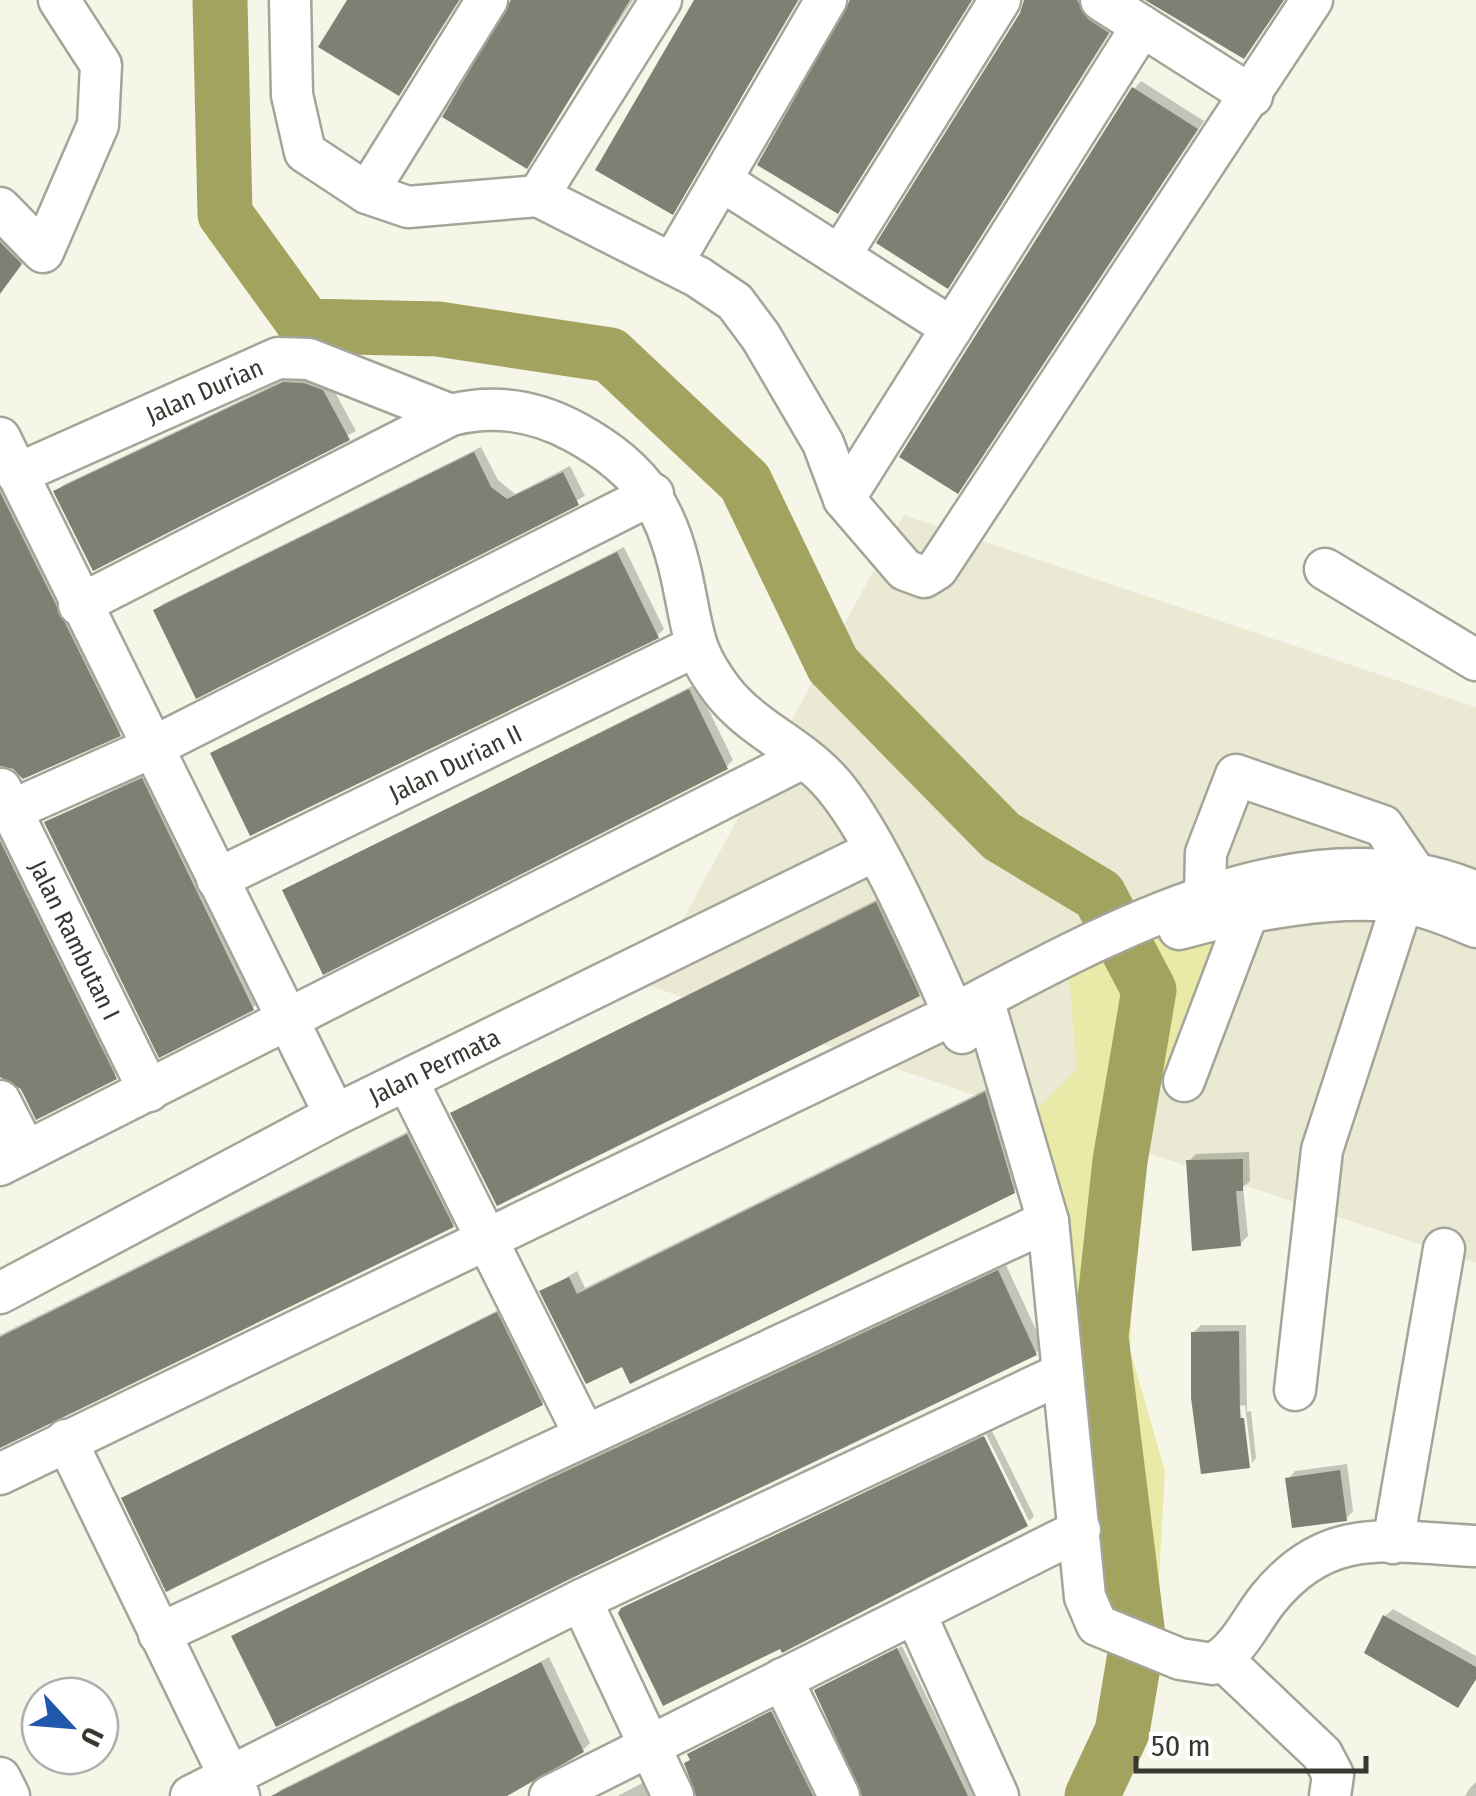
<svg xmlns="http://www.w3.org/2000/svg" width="1476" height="1796" viewBox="0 0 1476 1796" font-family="'Fira Sans Condensed',sans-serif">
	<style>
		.built { fill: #e9e9d4 }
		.green { fill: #eaeaa8 }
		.shadow { fill: #0003 }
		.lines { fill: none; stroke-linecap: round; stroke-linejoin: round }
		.river { stroke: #a3a360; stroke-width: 55 }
		.building { fill: #7f8073 }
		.minor-casing { stroke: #a4a598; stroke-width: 45 }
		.minor { stroke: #fff; stroke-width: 40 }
		.labels { text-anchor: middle; stroke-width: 10; stroke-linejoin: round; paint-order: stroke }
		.street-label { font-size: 25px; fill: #383832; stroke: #fff }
	</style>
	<rect width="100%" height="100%" fill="#f5f5e8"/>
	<path class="built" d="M904,515l572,192v556l-829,-278z"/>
	<path class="green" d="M1248,912l-64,169 -41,8 -13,261 35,121 -10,179 -45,-17 -88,-509 55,-55 -8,-95 109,-44z"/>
	<path class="shadow" d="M350,0h110l-61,93z
		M513,0h120l-106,165z
		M698,0h101l-127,212z
		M849,0h123l-134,211 11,-199z
		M1026,0h60l29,25 -167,261z
		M1141,81l63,40 -246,370 176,-402z
		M0,225l28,30 -28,38z
		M292,376l38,7 26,48 -262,137 -38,-76 7,-7z
		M481,447l17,33 17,14 55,-28 15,30 -388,199 -41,-84 7,-7z
		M0,475l127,251 -8,7 -104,33 -15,-1z
		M624,547l40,82 -7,7 -444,118z
		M696,684l37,76 -7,7 -441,123z
		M149,772l111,228 -7,8 -206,-186z
		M0,819l123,251 -86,47 -22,-37 -15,-5z
		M884,896l42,91 -8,7 -465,119z
		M993,1086l29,97 -8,8 -391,172 -81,-71 35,-21 8,17z
		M415,1128l45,90 -7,7 -453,219v-109z
		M1249,1152l1,29 -7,6 5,49 -8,8 -51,-83 7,-7z
		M1006,1265l37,80 -7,8 -802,284 321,-163z
		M504,1307l45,89 -7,7 -418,96z
		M1201,1325h45l1,87 4,-1 5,47 -4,5 -7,-58 -5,1 9,60 -46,5 -9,-73 -1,-65z
		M992,1431l42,85 -5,5 -43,-87z
		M981,1436l44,89 -397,81z
		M1347,1464l6,47 -7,8 -58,-40 7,-8z
		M1393,1609l83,47v24l-18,25 -73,-89z
		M902,1646l73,150h-110l-48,-105z
		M549,1657l41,86 -7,7 -90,-62z
		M460,1701l45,95h-231l6,-6z
		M776,1709l43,87h-121l-8,-42z
		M646,1781l9,15h-37z
		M1476,1782v14h-11l4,-7z"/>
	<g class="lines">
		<path class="river" d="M220,0l5,214 81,112 132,3 172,26 135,127 88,183 168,171 98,59 50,95 -29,171 -19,176 37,299 -16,96 -30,64"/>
	</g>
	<path class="building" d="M347,0h112l-60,96 -81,-49z
		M511,0h119l-103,169 -85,-52z
		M694,0h104l-125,215 -78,-45z
		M850,0h122l-134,214 -81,-49z
		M1024,0h53l11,19 21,14 -161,256 -72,-46 144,-230z
		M1145,0h139l-40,59z
		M1132,87l66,42 -240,365 -59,-37z
		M0,242l22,22 -22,30z
		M283,382l21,1 19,7 27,50 -257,131 -40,-80z
		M474,452l17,35 16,12 56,-27 16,33 -383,194 -43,-89z
		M0,492l121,244 -98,43 -10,-10 -13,-3z
		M617,552l42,86 -409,198 -40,-83z
		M689,689l39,80 -405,206 -41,-85z
		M142,778l112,232 -95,48 -115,-236z
		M0,841l117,238 -81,41 -15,-31 -21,-12z
		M876,902l44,94 -423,210 -47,-93z
		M985,1092l30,101 -385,191 -8,-17 -36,17 -47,-93 30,-14 8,17z
		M407,1134l47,93 -454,221v-111z
		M1243,1159v32h-7l5,55 -49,5 -6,-91z
		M998,1270l39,85 -467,224 -294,148 -45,-91 314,-155z
		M497,1312l46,93 -377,187 -45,-94z
		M1239,1331l1,87h4l6,50 -49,6 -10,-76v-66z
		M984,1436l44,90 -246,127 -2,-4 -117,57 -45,-93 3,-5z
		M1340,1470l7,51 -55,7 -7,-50z
		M1383,1615l93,52v12l-18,29 -94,-55z
		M897,1648l60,125 11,23h-106l-48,-106z
		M541,1662l43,90 -77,44h-236z
		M771,1711l42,85h-117l-12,-33 6,-3 -3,-6z"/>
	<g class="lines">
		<defs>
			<g id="minor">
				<path d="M290,0l2,95 13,57 62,41 41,14 130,-11 160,81 37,25 26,35 62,106 21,56 61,71 19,7 13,-8 375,-569"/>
				<path d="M1101,0l151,96"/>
				<path d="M722,181l230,147"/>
				<path d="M367,193l120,-193"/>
				<path d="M538,196l123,-196"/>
				<path d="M0,208l43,44 55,-127 3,-60 -42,-65"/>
				<path d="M840,256l160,-256"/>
				<path d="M673,262l153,-262"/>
				<path d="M0,438l335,677"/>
				<path id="s1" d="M17,474l261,-116 31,1 142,56"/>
				<path d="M844,499l298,-473"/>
				<path d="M1325,569l151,91"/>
				<path d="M79,605l372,-190c44,-11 84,-5 124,17 72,39 95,81 110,161 9,44 9,60 37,97 28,37 74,55 105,88 48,50 105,188 135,255"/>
				<path id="s2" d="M1,789l148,302"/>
				<path d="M12,810l139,-62 502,-254"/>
				<path id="s3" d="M217,879l477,-232"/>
				<path d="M1205,895l1,-42 30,-78 147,51 30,44 -91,280 -27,240"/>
				<path d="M1179,929c66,-18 163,-38 231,-25 23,4 44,14 66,23"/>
				<path d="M983,999l65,222 37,376 12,28 83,34 33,5c26,-14 38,-44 55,-65 60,-75 122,-57 208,-53"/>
				<path d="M407,1080l178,356"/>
				<path d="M1184,1081l64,-169 -3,-20"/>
				<path d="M0,1101l26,51"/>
				<path d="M0,1165l803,-407"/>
				<path id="s4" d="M0,1293l335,-178 539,-264"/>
				<path d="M66,1440l173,356"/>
				<path d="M0,1474l954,-460c150,-79 351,-195 522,-122"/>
				<path d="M1393,1543l51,-294"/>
				<path d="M915,1613l83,183"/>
				<path d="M159,1634l889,-413"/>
				<path d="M1222,1659l100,95 11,21 -3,21"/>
				<path d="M782,1679l57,117"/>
				<path d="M0,1778l9,18"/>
				<path d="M191,1796l390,-196"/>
				<path d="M550,1796l530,-266"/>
				<path d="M673,1796l-92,-196 480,-226"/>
			</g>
		</defs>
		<use href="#minor" class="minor-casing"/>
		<use href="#minor" class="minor"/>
	</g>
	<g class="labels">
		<g class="street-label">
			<text dy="9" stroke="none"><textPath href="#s1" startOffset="205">Jalan Durian</textPath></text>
			<text dy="9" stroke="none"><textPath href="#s3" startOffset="265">Jalan Durian II</textPath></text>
			<text dy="9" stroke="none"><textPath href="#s2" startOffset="168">Jalan Rambutan I</textPath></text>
			<text dy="9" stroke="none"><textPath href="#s4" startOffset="490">Jalan Permata</textPath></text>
		</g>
	</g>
	<g transform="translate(70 1726) rotate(116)"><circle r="48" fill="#ffffff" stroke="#afafad" stroke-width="2.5"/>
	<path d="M0-8L18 38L0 25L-18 38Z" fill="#2059ab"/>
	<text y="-15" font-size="28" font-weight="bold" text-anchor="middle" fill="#383832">U</text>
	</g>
	<path d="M1136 1756v15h230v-15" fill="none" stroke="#383832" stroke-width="5"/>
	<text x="1151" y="1756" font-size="30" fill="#383832" stroke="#ffffff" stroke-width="8" paint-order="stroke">50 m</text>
</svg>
